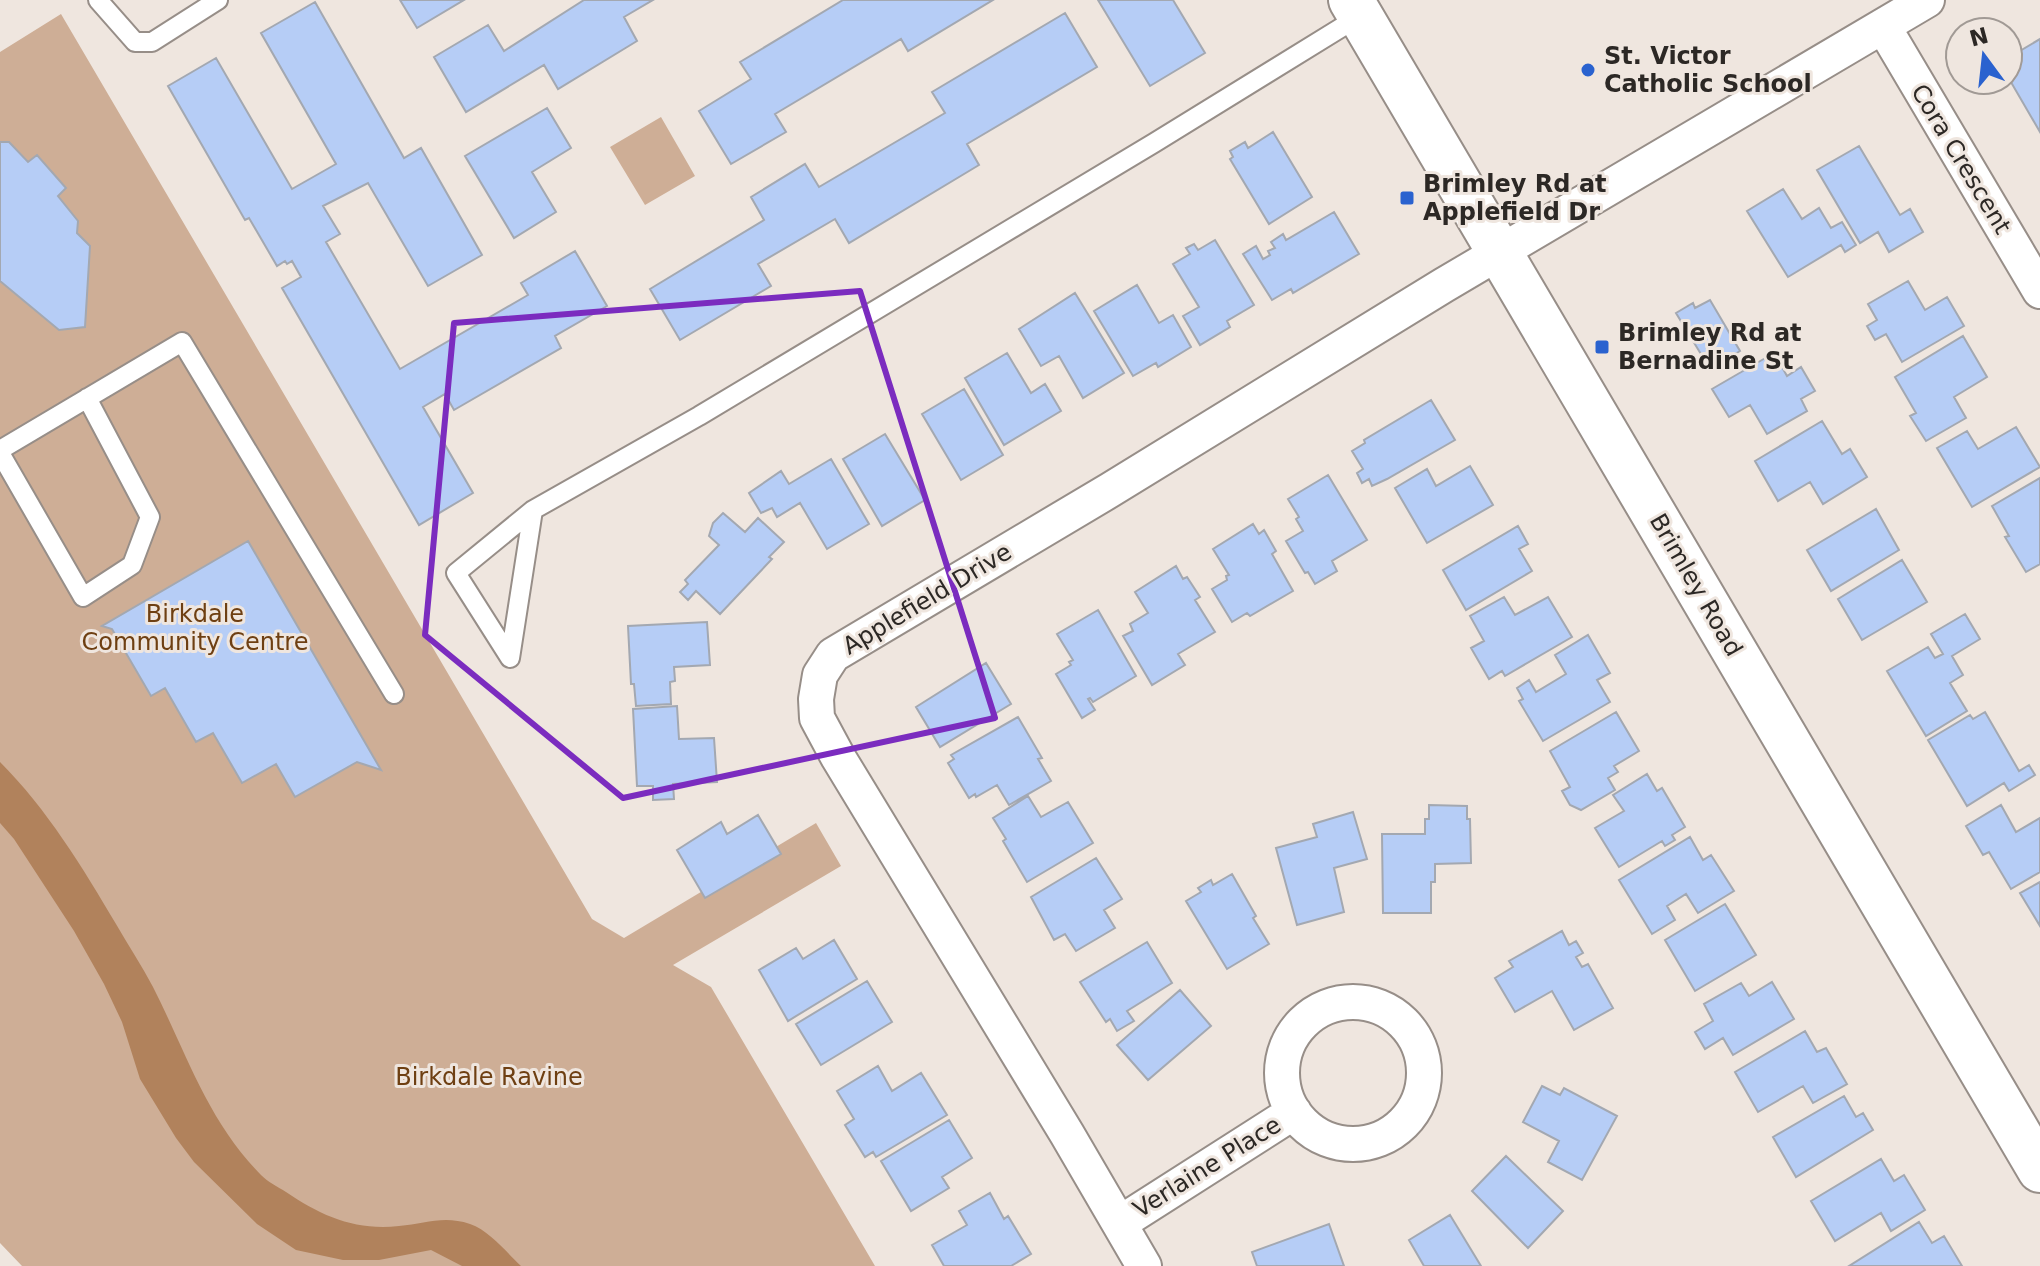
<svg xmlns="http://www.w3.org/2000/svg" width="2040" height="1266" viewBox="0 0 2040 1266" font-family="'DejaVu Sans',sans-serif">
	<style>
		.green { fill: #ceae96 }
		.water { fill: #b1825c }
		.building { fill: #b6cdf6; stroke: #a3a8b1; stroke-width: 2 }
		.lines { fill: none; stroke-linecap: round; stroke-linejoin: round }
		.service-casing { stroke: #978e88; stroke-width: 22 }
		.minor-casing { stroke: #978e88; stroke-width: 38 }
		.secondary-casing { stroke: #978e88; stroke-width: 48 }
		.service { stroke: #fff; stroke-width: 18 }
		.minor { stroke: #fff; stroke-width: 34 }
		.secondary { stroke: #fff; stroke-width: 44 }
		.marked { fill: none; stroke: #7b2cbf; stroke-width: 6; stroke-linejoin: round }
		.poi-dot { fill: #2a62cf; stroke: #efe6df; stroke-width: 3 }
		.labels { text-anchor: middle; stroke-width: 6; stroke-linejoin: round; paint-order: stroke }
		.poi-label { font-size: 24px; font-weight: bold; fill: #2c2825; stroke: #efe6df; text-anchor: start }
		.street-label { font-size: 24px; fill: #2c2825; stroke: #efe6df }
		.park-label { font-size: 24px; fill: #6e3f12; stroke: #efe6df }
	</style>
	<rect width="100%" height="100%" fill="#efe6df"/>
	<path class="green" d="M61,14l531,905 32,19 192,-115 25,43 -168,99 38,22 164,279h-853l-22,-23v-1191z
		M661,117l34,59 -50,29 -35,-58z"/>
	<path class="water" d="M0,762c47,47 83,106 116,162 12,21 26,42 37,63 34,67 54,133 108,188 7,7 17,12 25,17 35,24 70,39 113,34 26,-2 44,-11 71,-2 20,7 36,28 51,42h-59l-31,-16 -52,10h-36l-47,-10 -39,-26 -63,-62 -18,-24 -36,-59 -18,-57 -18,-38 -30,-53 -60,-92 -14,-16z"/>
	<path class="building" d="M400,0h64l-47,28z
		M584,0h69l-29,17 13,24 -79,48 -14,-24 -78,47 -32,-55 54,-32 16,26z
		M843,0h150l-85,51 -7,-12 -126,75 11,18 -55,32 -32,-53 52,-32 -11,-17z
		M1098,0h75l32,53 -55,33z
		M315,2l89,156 17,-10 61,107 -54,31 -60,-103 -45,23 17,28 -14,8 74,127 128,-74 -7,-12 54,-32 32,55 -52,30 6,12 -107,62 -9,-16 -22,13 50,86 -54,32 -137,-237 19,-11 -9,-16 -5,3 -2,-3 -8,5 -28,-48 -4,2 -77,-134 48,-28 76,131 44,-25 -75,-131z
		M1065,13l32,54 -130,77 12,21 -130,78 -14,-24 -77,45 13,22 -91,54 -30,-51 114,-69 -13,-23 54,-33 14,23 126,-74 -13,-21z
		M2040,39v93l-32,-55v-19z
		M547,108l24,40 -39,24 24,40 -42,26 -49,-82z
		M1273,132l39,65 -43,27 -39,-65 3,-2 -3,-6 15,-9 3,6z
		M0,142h9l19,20 9,-7 29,33 -8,8 20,25 -1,12 13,13 -5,81 -26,3 -59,-49z
		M1859,146l41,69 10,-6 13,23 -34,20 -11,-20 -18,11 -43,-73z
		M1783,189l19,30 17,-11 12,20 11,-6 14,23 -11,7 -4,-7 -53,32 -41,-66z
		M1334,212l25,42 -66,39 -2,-4 -19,11 -29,-46 13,-8 7,13 7,-4 -2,-4 7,-3 -4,-6 12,-8 3,6z
		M1215,240l39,65 -27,16 3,6 -30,18 -17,-29 16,-9 -26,-43 17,-10 -4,-6 8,-4 4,6z
		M1908,281l17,29 22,-13 17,29 -62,36 -16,-28 -11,6 -8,-14 10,-6 -9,-16z
		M1137,285l22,38 14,-8 18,32 -33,20 -2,-4 -23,13 -39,-65z
		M1075,293l49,80 -41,25 -24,-42 -18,10 -22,-37z
		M1710,300l30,51 -30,18 -34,-56 17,-10 2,5z
		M1963,336l24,41 -33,20 12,21 -40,23 -16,-25 6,-3 -21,-36z
		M1007,353l24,40 14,-9 16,27 -57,34 -39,-67z
		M1774,353l13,23 14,-9 14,24 -14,8 6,12 -40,23 -17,-29 -21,12 -17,-28z
		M964,389l39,66 -42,25 -39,-66z
		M1431,400l24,40 -68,39 -15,7 -3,-7 -7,4 -5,-10 6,-4 -11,-18 13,-8 -1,-3z
		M1822,421l20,33 8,-5 17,28 -44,27 -13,-22 -32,19 -23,-40z
		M2016,427l24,40 -68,40 -35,-59 30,-17 11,18z
		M885,434l40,66 -43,26 -39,-67z
		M831,459l38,65 -42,25 -27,-46 -23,14 -5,-9 -11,5 -12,-20 32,-22 8,13z
		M1470,466l23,39 -66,38 -32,-55 32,-19 9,17z
		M1328,475l39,65 -35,21 5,10 -22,13 -7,-12 -3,1 -19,-32 17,-10 -7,-12 3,-2 -11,-18z
		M2040,478v86l-14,8 -21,-35 4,-1 -17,-30z
		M1876,509l23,41 -68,41 -24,-41z
		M723,513l22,19 13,-14 26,24 -15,15 3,2 -52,55 -24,-23 -8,9 -8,-8 8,-8 -3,-4 34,-35 -10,-9 4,-13z
		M1253,524l6,10 5,-4 12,21 -4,3 21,37 -43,25 -3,-3 -15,9 -20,-33 15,-9 -1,-4 3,-1 -16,-26z
		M1518,526l10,18 -9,5 13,22 -66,39 -23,-40z
		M248,541l133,229 -24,-8 -62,35 -19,-33 -34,19 -29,-50 -17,9 -31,-54 -14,8 -39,-67 -10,-3z
		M1902,560l25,42 -65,38 -24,-41z
		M1176,566l7,13 4,-2 13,20 -5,3 20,32 -37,22 7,11 -33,20 -29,-49 10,-5 -3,-7 18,-11 -13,-21z
		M1504,597l11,18 33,-18 24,40 -67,39 -3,-5 -13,8 -18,-31 13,-7 -14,-25z
		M1098,610l38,66 -43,26 -3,-4 -2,1 7,11 -13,8 -26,-44 15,-9 -2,-3 4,-2 -16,-26z
		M1965,614l15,25 -28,17 11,19 -13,8 17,28 -41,25 -39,-65 41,-24 7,11 8,-4 -12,-20z
		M707,622l3,43 -36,2 1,14 -5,1 1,22 -35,2 -2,-22h-3l-3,-58z
		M1588,635l22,38 -13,7 13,22 -67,39 -24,-40 4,-2 -6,-11 12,-8 7,12 30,-18 -11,-19z
		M986,663l25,41 -71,43 -24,-40z
		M677,706l2,33 35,-1 3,44 -44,2 1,15 -21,1v-14h-16l-4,-77z
		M1616,712l23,39 -25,15 4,6 -10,6 7,12 -34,20 -11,-5 -8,-14 8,-4 -20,-36z
		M1985,712l34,59 10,-6 6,10 -26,16 -5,-8 -37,23 -39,-66 42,-25 3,4z
		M1018,717l24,41 -4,1 13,22 -42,24 -12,-20 -21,12 -1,-3 -6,4 -21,-35 6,-4 -3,-4z
		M1647,774l10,17 5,-3 23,39 -13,8 3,5 -10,6 -3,-5 -43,26 -24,-39 29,-17 -11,-16z
		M1028,796l13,21 27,-15 25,41 -66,39 -24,-41 3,-2 -13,-21z
		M1429,805l38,1v13h3l1,44 -36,1v18h-4v31h-48l-1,-79h43v-15h4z
		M2001,805l15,27 24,-14v54l-29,17 -22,-37 -6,3 -17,-29z
		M1353,812l14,47 -33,9 10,44 -47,13 -21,-77 41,-11 -4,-13z
		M758,815l23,39 -76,44 -28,-48 44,-28 6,12z
		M1690,837l13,23 8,-5 23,36 -36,22 -12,-19 -19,12 8,14 -23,14 -33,-54z
		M1096,858l26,41 -18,11 11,18 -39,23 -11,-17 -11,6 -23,-43z
		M1232,874l24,42 -3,2 16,26 -42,25 -41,-68 15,-9 -3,-4 13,-8 2,5z
		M2040,882v44l-20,-33z
		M1725,904l31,51 -61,36 -30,-51z
		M1562,931l7,14 7,-4 7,12 -7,4 6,10 6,-3 25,44 -39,22 -22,-39 -37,21 -20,-34 18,-11 -4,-6z
		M834,940l23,39 -69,42 -29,-51 37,-22 7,11z
		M1147,942l25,41 -45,28 7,10 -17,10 -7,-12 -4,3 -26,-40z
		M867,981l25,41 -71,43 -25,-41z
		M1772,982l22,37 -61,36 -10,-17 -18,11 -10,-17 18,-11 -9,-17 37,-21 8,13z
		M1180,990l31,36 -63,54 -31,-35z
		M1805,1031l12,21 9,-4 21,36 -34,19 -10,-17 -45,26 -23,-40z
		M878,1066l14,25 29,-18 26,42 -71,42 -3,-5 -8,5 -20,-32 9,-6 -17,-28z
		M1542,1086l18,9 4,-7 53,28 -35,64 -34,-18 11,-21 -36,-19z
		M1844,1096l12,21 7,-4 10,17 -77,47 -23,-40z
		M949,1120l23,38 -30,19 7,11 -38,23 -30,-50z
		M1506,1156l57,55 -35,37 -56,-57z
		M1881,1159l13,22 10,-6 21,35 -34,21 -10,-18 -46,28 -24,-40z
		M990,1193l14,26 4,-3 23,38 -20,12h-67l-12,-21 35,-20 -8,-14z
		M1450,1215l31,51h-57l-15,-26z
		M1919,1222l13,21 12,-7 18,30h-113z
		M1329,1224l15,42h-87l-5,-14z"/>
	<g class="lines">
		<defs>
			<path id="service" d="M98,0l37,42h17l66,-42
				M0,450l182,-108 212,352
				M0,453l83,144 49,-32 18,-48 -63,-119
				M533,510l-23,148 -54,-85 77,-63 166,-94 455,-273 206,-127"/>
			<path id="minor" d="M1883,26l157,265
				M1282 1073a71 71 0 1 1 142 0a71 71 0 1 1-142 0Z
				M1120,1223l174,-111
				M1144,1266l-77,-132 -229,-377 -21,-39 -1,-19 4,-24 13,-20 277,-165 334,-205 483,-285"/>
			<path id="secondary" d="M1351,0l689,1170"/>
		</defs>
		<use href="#service" class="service-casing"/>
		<use href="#minor" class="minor-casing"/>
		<use href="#secondary" class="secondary-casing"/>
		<use href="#service" class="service"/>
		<use href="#minor" class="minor"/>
		<use href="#secondary" class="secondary"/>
	</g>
	<path class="marked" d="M860,291l135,427 -372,80 -198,-163 29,-312z"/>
	<g class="poi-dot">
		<circle cx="1588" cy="70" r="8"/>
		<rect x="1399" y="190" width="16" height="16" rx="4"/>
		<rect x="1594" y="339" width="16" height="16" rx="4"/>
	</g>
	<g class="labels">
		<g class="poi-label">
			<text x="1604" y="64">St. Victor<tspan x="1604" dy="28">Catholic School</tspan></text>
			<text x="1423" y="192">Brimley Rd at<tspan x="1423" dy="28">Applefield Dr</tspan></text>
			<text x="1618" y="341">Brimley Rd at<tspan x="1618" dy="28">Bernadine St</tspan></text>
		</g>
		<g class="street-label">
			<text transform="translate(1961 159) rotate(59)" y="8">Cora Crescent</text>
			<text transform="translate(1696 585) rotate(60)" y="8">Brimley Road</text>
			<text transform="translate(927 599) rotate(-31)" y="8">Applefield Drive</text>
			<text transform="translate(1207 1167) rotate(-32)" y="8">Verlaine Place</text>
		</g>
		<g class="park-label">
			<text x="195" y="622">Birkdale<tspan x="195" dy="28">Community Centre</tspan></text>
			<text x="489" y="1085">Birkdale Ravine</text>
		</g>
	</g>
	<g transform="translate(1984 56) rotate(345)"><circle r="38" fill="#efe6df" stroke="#a19a95" stroke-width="2"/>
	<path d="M0-6L14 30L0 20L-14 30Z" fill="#2a62cf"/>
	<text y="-12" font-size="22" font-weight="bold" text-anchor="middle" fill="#2c2825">N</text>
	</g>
</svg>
